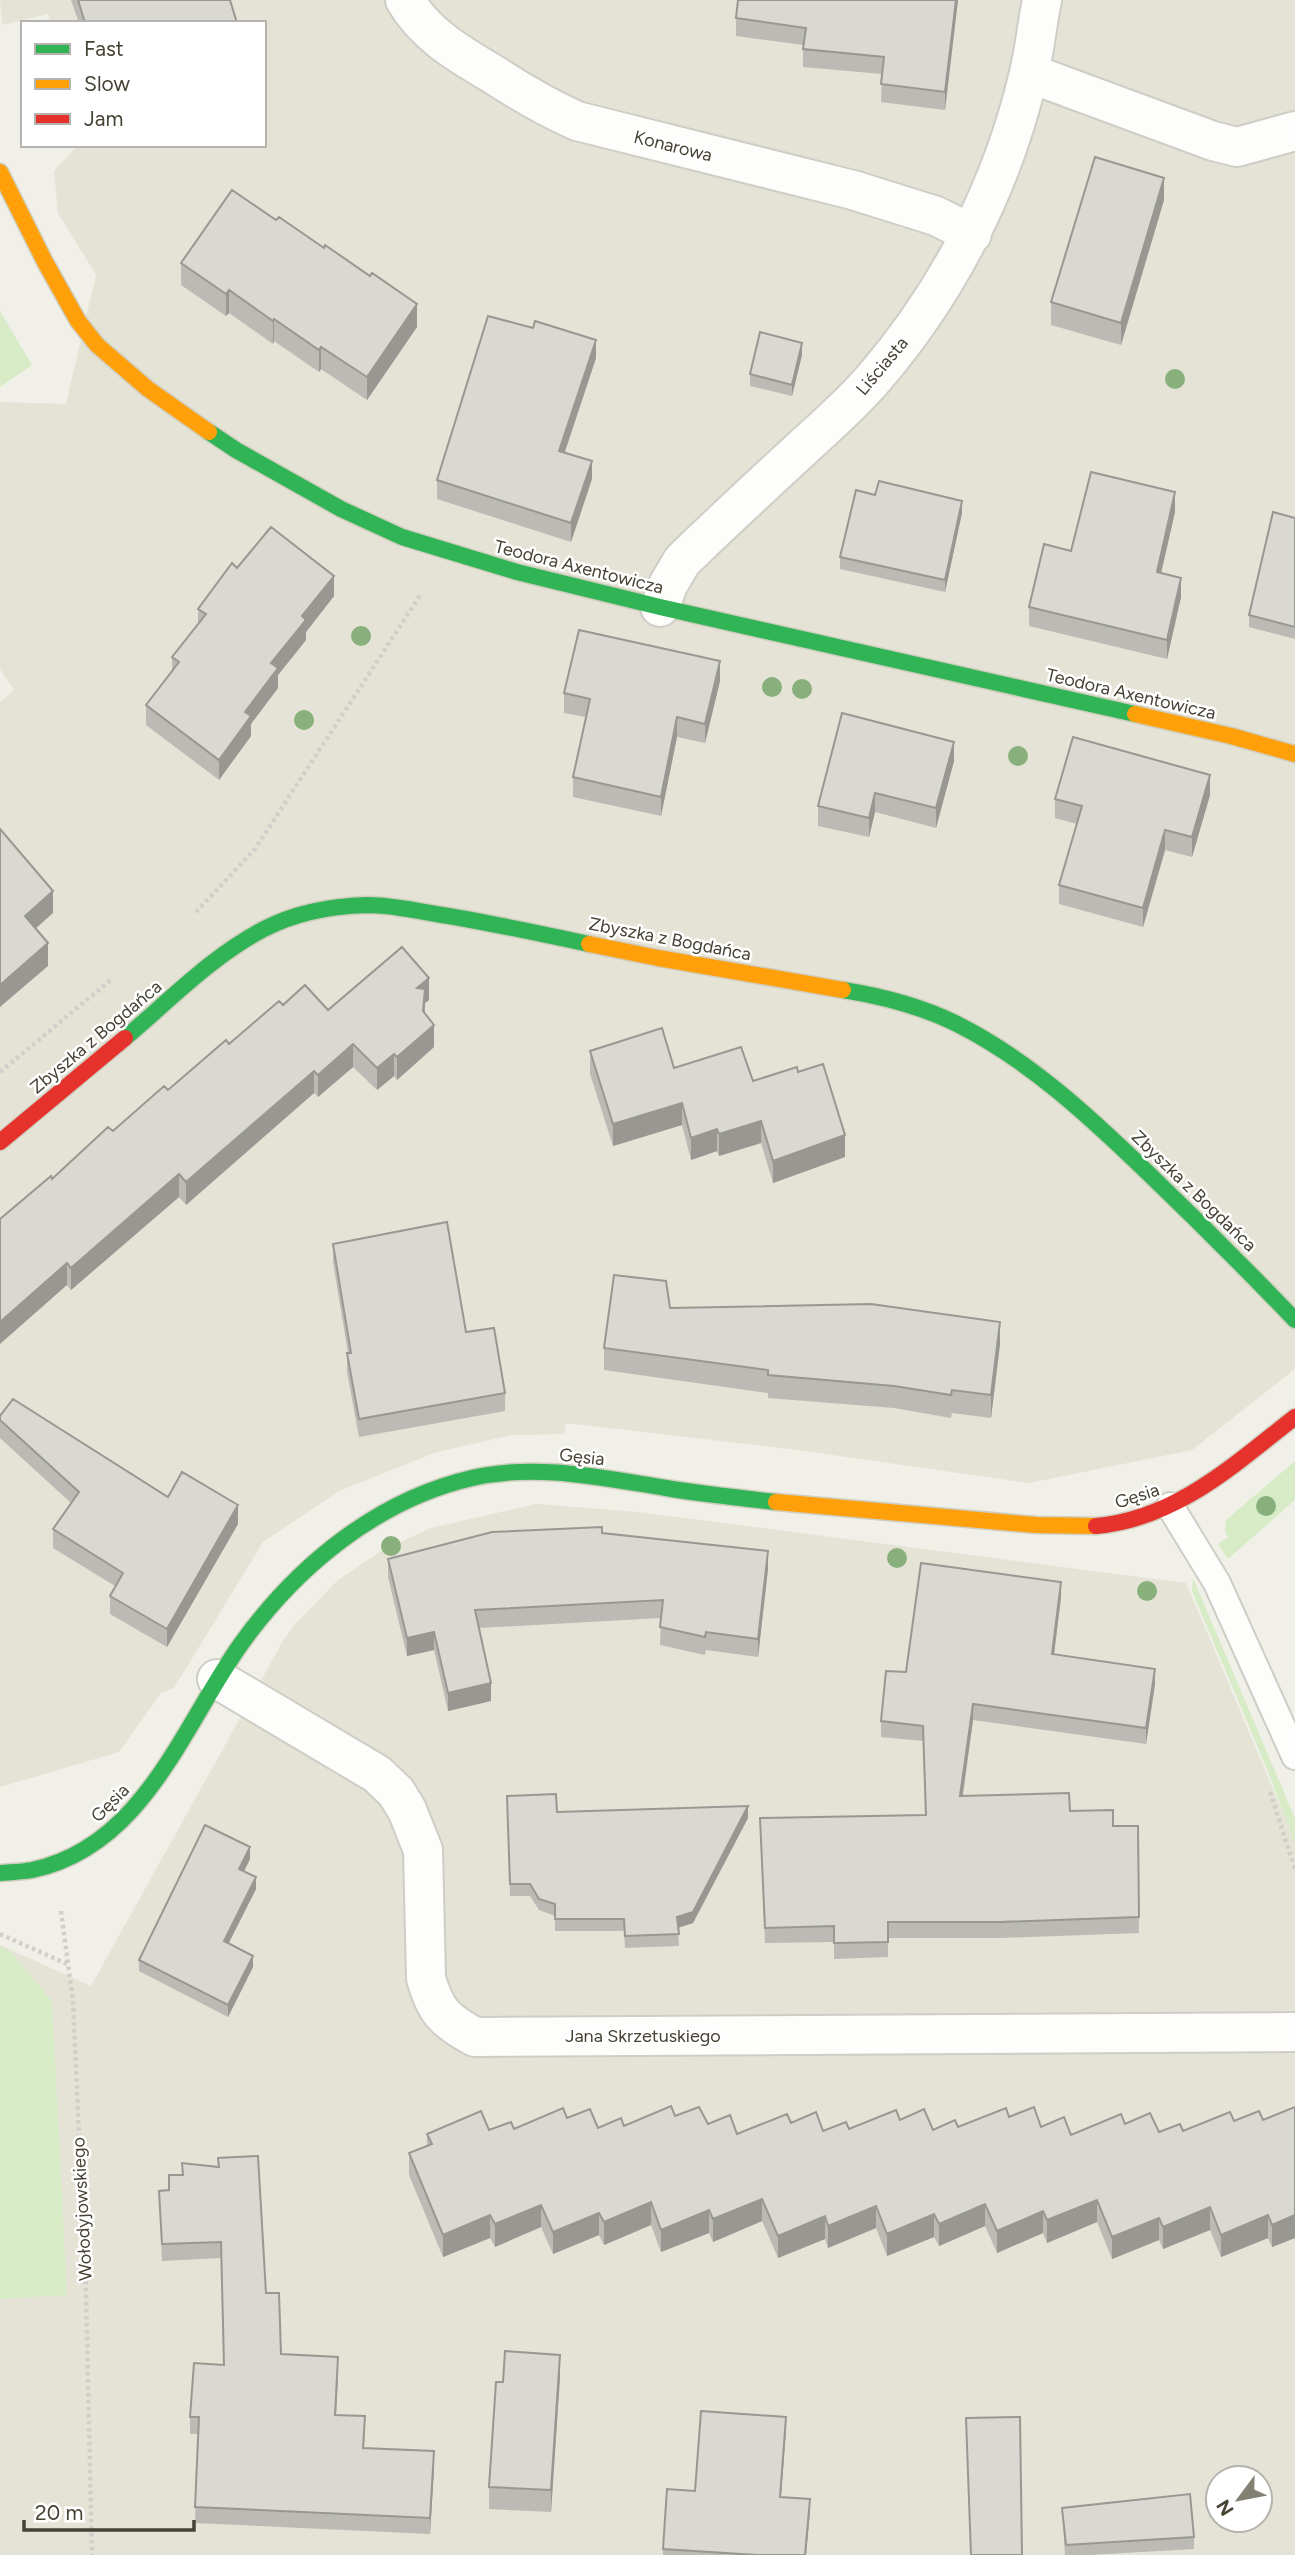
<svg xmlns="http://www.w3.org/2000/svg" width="1295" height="2555" viewBox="0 0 1295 2555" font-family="Figtree,sans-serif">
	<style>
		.residential { fill: #e4e3d5; fill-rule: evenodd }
		.green { fill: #d7ecc6 }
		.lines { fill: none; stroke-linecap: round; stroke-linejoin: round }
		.lane-casing { stroke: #cecdc6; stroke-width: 30 }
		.street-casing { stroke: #cecdc6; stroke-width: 42 }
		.fast-casing { stroke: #d0cebf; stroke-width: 19 }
		.slow-casing { stroke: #d0cebf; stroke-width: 19 }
		.jam-casing { stroke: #d0cebf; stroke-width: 19 }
		.path { stroke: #d0cfc9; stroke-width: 4.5; stroke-dasharray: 3.5 3.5; stroke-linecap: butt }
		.lane { stroke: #fdfdfc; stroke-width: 26 }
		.street { stroke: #fdfdfc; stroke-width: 38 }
		.fast { stroke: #30b455; stroke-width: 16 }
		.slow { stroke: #ff9f0a; stroke-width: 16 }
		.jam { stroke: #e5322d; stroke-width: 16 }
		.tree { fill: #89af7d }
		.wall { fill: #bbbab4 }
		.shaded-wall { fill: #989792 }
		.building { fill: #d9d8d1; stroke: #989792; stroke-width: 2 }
		.labels { text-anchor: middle; stroke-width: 5; stroke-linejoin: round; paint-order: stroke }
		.street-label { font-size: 18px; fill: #464234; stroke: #fff }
	</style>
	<rect width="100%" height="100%" fill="#f0efe8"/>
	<path class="residential" d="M0,0h1295v1369l-103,81 -163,33 -239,-34 -224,-26 -2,11 -52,1 -75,17 -98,39 -76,51 -89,146 -13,5 -42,59 -119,35v-1085l14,-12 -14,-21v-267l66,2 30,-129 -38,-62 -4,-42 24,-26h186v-122h-213l-3,-9 -46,11z
		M536,1504l103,8 547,71 109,258v714h-1295v-610l91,41 192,-345 12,-17 43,-44 43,-29 50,-23zM1218,2478h42v42h-42z"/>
	<path class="green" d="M0,311l32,54 -32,22z
		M1295,1461v39l-67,59 -10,-15 10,-7 -3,-6 1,-11z
		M1193,1578l102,240v25l-28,-74 -75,-178z
		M0,1947l11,5 41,49 15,294 -67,4z"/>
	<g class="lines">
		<defs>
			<path id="lane" d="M1170,1506l47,77 78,173"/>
			<path id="street" d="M405,0c21,36 56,55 91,76 26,17 52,32 81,45l276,69 83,26 36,18
				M1029,73l184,68 24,6 58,-16
				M660,607l8,-22 14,-24c38,-37 77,-73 116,-109 26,-24 53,-47 76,-74 75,-87 129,-193 155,-305 6,-24 8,-49 13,-73
				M217,1679l160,95 19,18 11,18 16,40 3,128c9,33 19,43 49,59l820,-5"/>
			<path id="fast" d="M209,432l27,18 105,59 61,28 115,35 143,35 475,107
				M843,990c38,6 77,16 112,33 73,36 135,94 193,150 50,48 99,97 147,147
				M125,1038c44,-37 87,-82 139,-109 31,-16 68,-23 103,-24 23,0 47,5 69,9 51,8 102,19 153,30
				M0,1873c10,-1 21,-1 32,-3 112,-24 150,-143 209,-226 56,-78 136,-144 231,-166 64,-15 130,0 194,10 36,6 73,10 110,14"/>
			<path id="slow" d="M0,172l45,90 33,59 19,24 51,44 61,43
				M1135,714l96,22 64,18
				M589,944l69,14 185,32
				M776,1502l260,23 60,1"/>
			<path id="jam" d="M0,1142l125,-104
				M1096,1526c80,-7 139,-62 199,-109"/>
		</defs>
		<use href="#lane" class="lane-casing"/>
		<use href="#street" class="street-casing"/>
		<use href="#fast" class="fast-casing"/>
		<use href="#slow" class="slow-casing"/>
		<use href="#jam" class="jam-casing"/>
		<path class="path" d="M196,912l59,-63 166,-255
			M0,1072l113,-94
			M1270,1792l25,77
			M61,1911l12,90 13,291 6,263
			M0,1934l67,30"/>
		<use href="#lane" class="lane"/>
		<use href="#street" class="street"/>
		<use href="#fast" class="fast"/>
		<use href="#slow" class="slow"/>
		<use href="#jam" class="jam"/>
	</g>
	<g class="tree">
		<circle cx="1175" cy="379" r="10"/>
		<circle cx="361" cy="636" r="10"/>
		<circle cx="772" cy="687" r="10"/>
		<circle cx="802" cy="689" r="10"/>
		<circle cx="304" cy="720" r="10"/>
		<circle cx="1018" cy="756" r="10"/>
		<circle cx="1266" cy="1506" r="10"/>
		<circle cx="391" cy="1546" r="10"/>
		<circle cx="897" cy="1558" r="10"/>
		<circle cx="1147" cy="1591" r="10"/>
	</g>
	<path class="wall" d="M71,0h159l7,23h-158z
		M958,0l-13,110 -64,-8 1,-28 -79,-7v-22l-67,-9v-18z
		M1164,200l-43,145 -70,-20v-23z
		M181,263l236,64 -50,73 -46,-31 -2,3 -45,-31 -1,3 -44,-31 -3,3 -45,-31z
		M802,355l-10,41 -42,-10v-12z
		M596,358l-31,94 27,27 -21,63 -134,-43v-19z
		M875,495l87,18 -17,79 -105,-23v-12z
		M1175,512l-14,61 20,24 -14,62 -138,-33v-19l42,-56z
		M1295,518v121l-46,-12v-12z
		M237,568l97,28 -28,36v8l-28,35v13l-27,36v12l-32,44 -73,-55v-20l26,-35v-13l26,-33v-15z
		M720,681l-15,62 -28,-6 -16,79 -88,-19v-20l13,-60 -22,-4v-20z
		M954,761l-18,67 -61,-16 -6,25 -51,-11v-20z
		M1210,795l-18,62 -27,-7 -22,77 -84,-23v-19l18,-61 -22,-6v-19z
		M429,1000l-4,3v10l9,34 -37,33 -3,-4 -17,14 -24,-23 -35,30 -4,-4 -128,112 -7,-8 -108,93 -4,-5 -15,-106 61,-48 170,-126 45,5z
		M590,1051l84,17 79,13 45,-9 47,85 -72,26 -12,-40 -42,13 -2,-5 -26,9 -9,-35 -69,21 -23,-72z
		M333,1244l133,88 39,61v18l-146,26 -12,-65v-19h1l-15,-91z
		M670,1308l330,36 -9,74 -39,-5 -1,5 -57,-10 -126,-10v-5l-164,-23v-22z
		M0,1416l168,81 70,27 -71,123 -57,-33v-18l5,-10 -62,-38v-19l18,-26 -71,-65z
		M602,1534l166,35 -10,88 -52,-7 -1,5 -45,-10 1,-27 -182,10 12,73 -43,10 -14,-61 -27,6 -19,-79v-18z
		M1061,1597l-7,58 101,29 -9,60 -173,-24 -10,76 107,15 43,15h25l1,107 -139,5h-112v19l-54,2v-17l-69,1 -5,-125 165,-3 -2,-74 -42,-4v-16l25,-49z
		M507,1796l50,16 191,6 -55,105 -15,5 1,18 -54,2 -1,-17h-69v-15l-16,-6 -9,-14h-20z
		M250,1859l-6,13 12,17 -27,54 24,24 -25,50 -89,-46v-11z
		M1295,2107v131l-23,9 -4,-9 -47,19 -11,-27 -47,19 -4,-9 -47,19 -15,-37 -50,21 -4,-10 -46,20 -12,-27 -46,20 -5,-9 -47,19 -11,-28 -48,20 -3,-9 -47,19 -16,-37 -49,21 -4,-9 -48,19 -10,-27 -47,20 -5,-10 -46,19 -12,-27 -46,20 -5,-9 -47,19 -34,-82v-22l18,-7v-12l87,-5 53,-11 31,10 26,-2 51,-10 33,8 29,10 54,-11 32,8 26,-2 51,-9 33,10 25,-3 51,-10 62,18 54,-11 34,8 24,-1 51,-10 29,-1z
		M182,2163l84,130 15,61 57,20 -2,41 29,17 -1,16 70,20 -4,66 -235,-11 3,-89h-8v-17l34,-52 -3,-107 -59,3 -3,-70 10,-1 13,-15z
		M560,2377l-9,135 -62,-3v-22l14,-105z
		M786,2429l-5,68 29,14 -4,44h-143v-6l32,-58z
		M1062,2508l132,29v12l-105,6h-24z"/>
	<path class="shaded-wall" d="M956,0h2l-13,110v-18z
		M1164,178v22l-43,145v-22z
		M229,290v23l-3,3v-22z
		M417,304v23l-50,73v-23z
		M274,319v22l-1,3v-23z
		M596,340v18l-37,111v-18z
		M802,343v12l-10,41v-11z
		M321,347v22l-2,3v-22z
		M592,461v18l-21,63v-19z
		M1175,492v20l-18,79v-19z
		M962,501v12l-17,79v-12z
		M334,576v20l-28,36v8l-28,35v13l-27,36v12l-32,44v-20l52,-97 31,-47z
		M1181,578v19l-14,62v-19z
		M720,661v20l-15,62v-19z
		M677,717v20l-16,79v-19z
		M954,742v19l-18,67v-20z
		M1210,775v20l-18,62v-20z
		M875,793v19l-6,25v-19z
		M1165,830v20l-22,77v-19z
		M53,891v22l-28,25v-22z
		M48,943v23l-48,41v-22z
		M429,978v22l-4,3 -2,30 -6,-45z
		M434,1025v22l-37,33v-23z
		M353,1044v23l-35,30v-22z
		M394,1054v22l-17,14v-22z
		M314,1071v22l-128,112v-23z
		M682,1103v22l-69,21v-22z
		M761,1121v22l-42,13v-22z
		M717,1129v22l-26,9v-22z
		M845,1135v22l-72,26v-22z
		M179,1174v23l-108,93v-22z
		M67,1263v22l-67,59v-22z
		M1000,1322v22l-9,74v-23z
		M238,1505v19l-71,123v-18z
		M768,1551v18l-10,88v-18z
		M1061,1582v15l-9,73v-16z
		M434,1632v18l-27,6v-18z
		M1155,1669v15l-9,60v-16z
		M491,1683v18l-43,10v-18z
		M973,1704v16l-13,92v-16z
		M748,1806v12l-55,105 -16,5v-11z
		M250,1847v12l-11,22v-12z
		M256,1877v12l-32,63v-11z
		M253,1956v11l-25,50v-12z
		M762,2199v22l-49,21v-23z
		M1097,2200v22l-50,21v-23z
		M651,2202v23l-47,20v-23z
		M985,2204v22l-46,20v-22z
		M541,2205v22l-46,20v-23z
		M876,2206v22l-48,20v-22z
		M1210,2207v23l-47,19v-22z
		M709,2210v23l-48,19v-22z
		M1043,2211v22l-46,20v-22z
		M599,2213v22l-46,19v-22z
		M934,2214v23l-47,19v-22z
		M490,2215v23l-47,19v-22z
		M1268,2215v23l-47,19v-22z
		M1295,2215v23l-23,9v-22z
		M825,2216v23l-47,19v-22z
		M1159,2218v22l-47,19v-22z
		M560,2355v22l-9,135v-22z
		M338,2357v17l-3,57v-16z
		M786,2417v12l-6,80v-12z
		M434,2451v17l-4,66v-16z
		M810,2499v12l-4,44h-1z"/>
	<path class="building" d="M78,0h152l7,23h-152z
		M738,0h218l-11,92 -64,-8 3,-27 -81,-8 3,-21 -70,-10z
		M1095,157l69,21 -43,145 -70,-21z
		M232,190l44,30 3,-3 45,31 1,-3 45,31 2,-3 45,31 -50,73 -46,-30 -2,3 -45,-31 -1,2 -44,-31 -3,4 -45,-31z
		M488,316l45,12 2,-7 61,19 -37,111 33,10 -21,62 -134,-43z
		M760,332l42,11 -10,42 -42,-11z
		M1091,472l84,20 -18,80 24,6 -14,62 -138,-33 15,-63 27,7z
		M879,481l83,20 -17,79 -105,-23 16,-67 19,5z
		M1273,512l22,6v109l-46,-12z
		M271,527l63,49 -32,40 4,4 -35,43 7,5 -33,44 6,4 -32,44 -73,-55 33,-43 -7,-5 34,-43 -8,-5 34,-46 5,5z
		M579,630l141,31 -15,63 -28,-7 -16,80 -88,-20 17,-78 -26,-6z
		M842,713l112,29 -18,66 -61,-15 -6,25 -51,-12z
		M1073,737l137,38 -18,62 -27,-7 -22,78 -84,-23 23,-79 -27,-7z
		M0,829l53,62 -28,25 23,27 -48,42z
		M402,947l27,31 -12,10 8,1 -2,22 11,14 -37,32 -3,-3 -17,14 -24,-24 -35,31 -4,-4 -128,111 -7,-8 -108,94 -4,-5 -67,59v-103l51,-43 1,3 56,-52 5,4 51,-45 4,4 58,-50 3,4 50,-43 4,4 22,-20 23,25z
		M662,1028l12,40 67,-21 12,34 44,-14 1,5 25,-8 22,71 -72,26 -12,-40 -42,13 -2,-5 -26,9 -9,-35 -69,21 -23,-73z
		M447,1222l19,110 28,-4 11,65 -146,26 -12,-66h4l-18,-109z
		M614,1275l52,6 4,27 201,-4 129,18 -9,73 -39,-5 -1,5 -57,-9 -126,-11v-5l-164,-22z
		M13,1399l155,98 14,-25 56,33 -71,124 -57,-33 13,-23 -70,-44 26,-37 -79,-72v-4z
		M602,1527v6l166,18 -10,88 -52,-7 -1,5 -45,-10 3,-27 -188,10 16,73 -43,10 -14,-61 -27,6 -19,-79 104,-27z
		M921,1563l140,19 -9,72 103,15 -9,59 -173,-24 -13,92 109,-3 1,18 43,-1v16h25l1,91 -139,5h-112v20l-54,1v-17l-69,2 -5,-110 166,-3 -3,-89 -42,-5 5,-50 20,1z
		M556,1794l1,18 191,-6 -55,106 -16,5 2,17 -54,2 -1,-17h-69v-15l-16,-5 -9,-15h-20l-3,-88z
		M205,1825l45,22 -11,22 17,8 -32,64 29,15 -25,49 -89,-45z
		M671,2106l4,10 24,-9 9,17 22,-9 7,19 50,-20 4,9 25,-11 7,19 23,-9 3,7 47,-19 4,10 24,-11 9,21 22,-10 3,7 48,-19 3,9 25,-10 7,20 23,-10 7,18 50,-21 4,10 25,-11 9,19 21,-8 3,7 47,-19 4,9 25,-10 4,9 32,-13v108l-23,10 -4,-10 -47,20 -11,-28 -47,20 -4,-9 -47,19 -15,-37 -50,20 -4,-9 -46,20 -12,-27 -46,20 -5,-10 -47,20 -11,-28 -48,20 -3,-10 -47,20 -16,-37 -49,20 -4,-9 -48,20 -10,-28 -47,20 -5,-9 -46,19 -12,-27 -46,19 -5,-9 -47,20 -34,-82 23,-9 -5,-10 54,-23 8,19 22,-8 3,7 49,-21 4,10 23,-9 8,19 23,-10 3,8z
		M258,2156l8,137h13l2,61 57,3 -3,58 30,1 -2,32 71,3 -4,67 -235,-11 4,-90h-9l4,-54 30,2 -3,-123 -59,2 -3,-53 10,-1v-15h14l-1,-12 37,4 -1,-9z
		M505,2351l55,4 -9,135 -62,-3 7,-105h7z
		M701,2411l85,6 -6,80 30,2 -5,56h-48l-94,-6 4,-60 28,2z
		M1020,2417l2,138h-51l-5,-137z
		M1190,2494l4,43 -128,8 -4,-37z"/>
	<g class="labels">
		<g class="street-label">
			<text transform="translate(673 146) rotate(14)" y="6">Konarowa</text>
			<text transform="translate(882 366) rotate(-50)" y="6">Liściasta</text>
			<text transform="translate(579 567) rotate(14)" y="6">Teodora Axentowicza</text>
			<text transform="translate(1131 694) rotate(13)" y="6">Teodora Axentowicza</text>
			<text transform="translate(670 939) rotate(11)" y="6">Zbyszka z Bogdańca</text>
			<text transform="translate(96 1037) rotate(-40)" y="6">Zbyszka z Bogdańca</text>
			<text transform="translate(1194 1191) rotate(44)" y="6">Zbyszka z Bogdańca</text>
			<text transform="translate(582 1457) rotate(6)" y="6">Gęsia</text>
			<text transform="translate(1137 1496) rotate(-18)" y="6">Gęsia</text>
			<text transform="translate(110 1803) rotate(-45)" y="6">Gęsia</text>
			<text x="643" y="2042">Jana Skrzetuskiego</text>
			<text transform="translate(82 2209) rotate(-93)" y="6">Wołodyjowskiego</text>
		</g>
	</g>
	<rect x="21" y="21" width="245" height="126" fill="#ffffff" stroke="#b5b3ae" stroke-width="2"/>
	<rect x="35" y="44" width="35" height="10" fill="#30b455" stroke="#b5b3ae" stroke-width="2"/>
	<text x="84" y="56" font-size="21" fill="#464234">Fast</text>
	<rect x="35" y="79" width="35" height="10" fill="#ff9f0a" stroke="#b5b3ae" stroke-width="2"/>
	<text x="84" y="91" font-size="21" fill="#464234">Slow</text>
	<rect x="35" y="114" width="35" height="10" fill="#e5322d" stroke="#b5b3ae" stroke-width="2"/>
	<text x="84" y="126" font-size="21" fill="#464234">Jam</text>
	<g transform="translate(1239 2499) rotate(238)"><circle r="33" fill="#ffffff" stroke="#b5b3ae" stroke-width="2"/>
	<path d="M0-5L12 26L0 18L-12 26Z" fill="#827f73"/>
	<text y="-10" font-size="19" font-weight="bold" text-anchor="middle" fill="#464234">N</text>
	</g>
	<path d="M24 2520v10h170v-10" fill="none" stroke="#464234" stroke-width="3.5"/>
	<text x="35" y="2520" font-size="21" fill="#464234" stroke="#ffffff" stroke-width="5" paint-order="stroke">20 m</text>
</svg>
